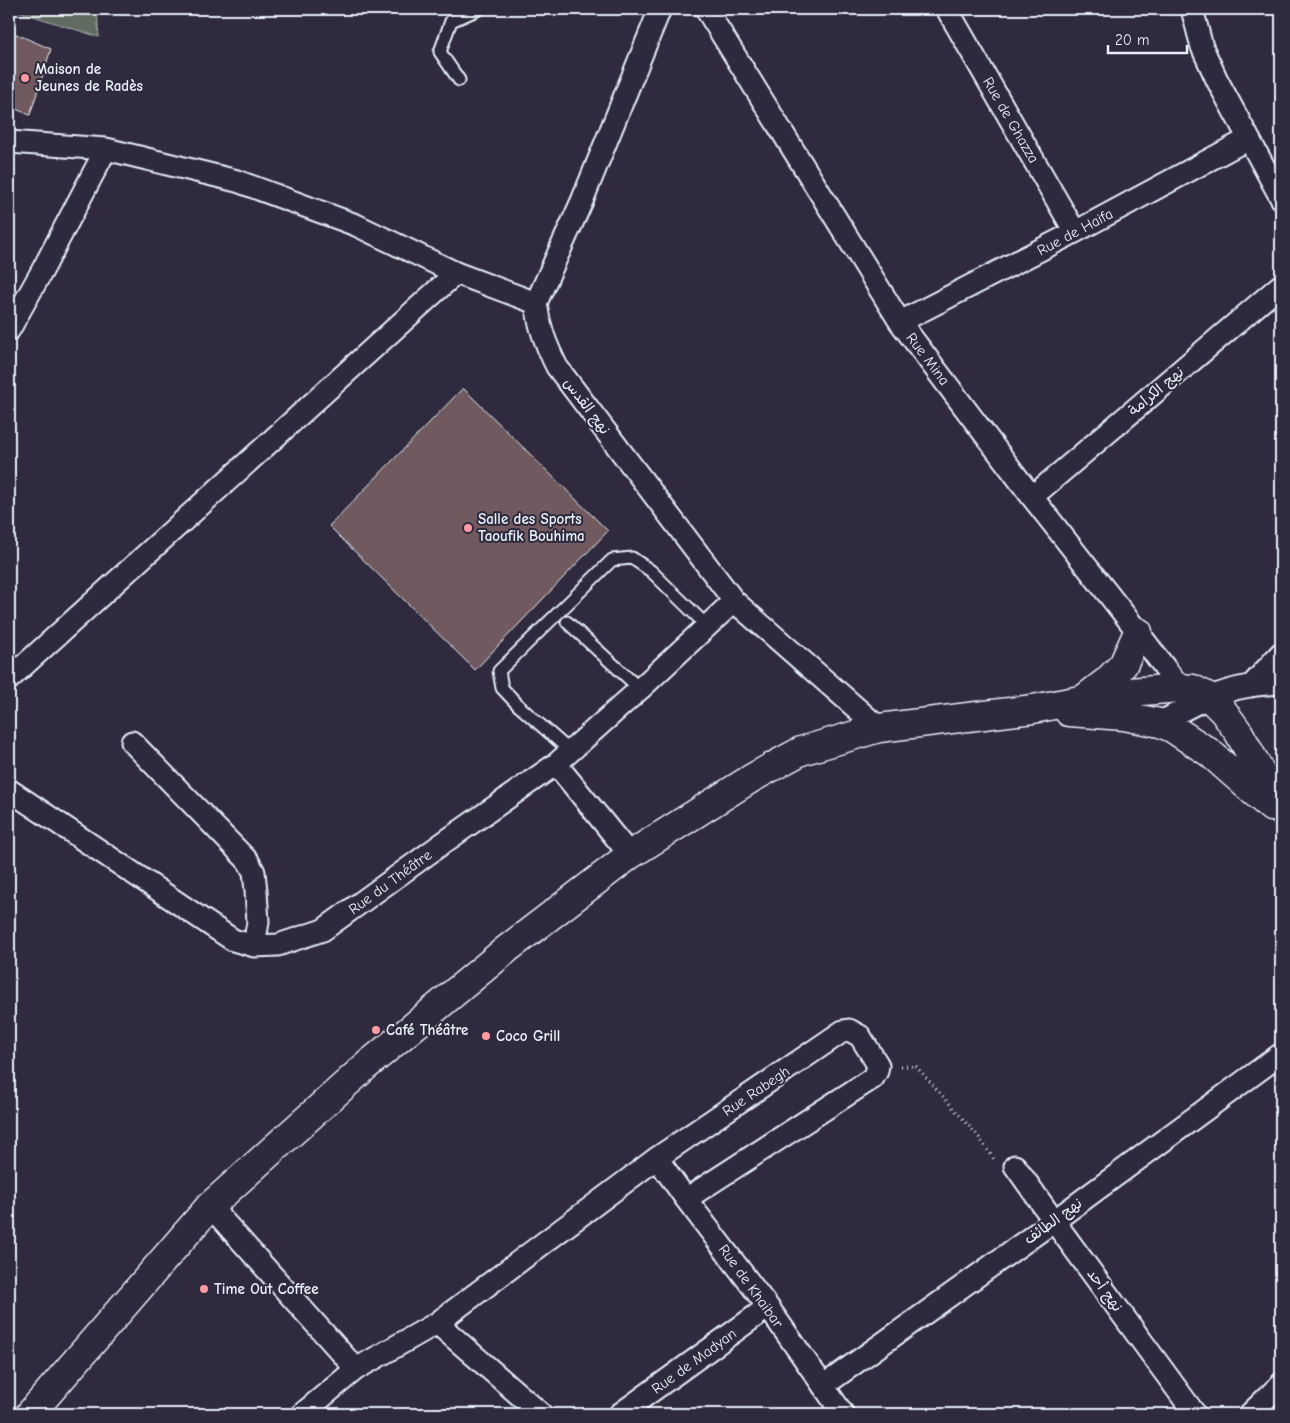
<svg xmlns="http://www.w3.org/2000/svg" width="1290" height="1423" viewBox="0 0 1290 1423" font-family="'Comic Neue','Playpen Sans Arabic',sans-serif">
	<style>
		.green { fill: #616c60; stroke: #a4aeac }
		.building { fill: #705a5f; stroke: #e8f1f8 }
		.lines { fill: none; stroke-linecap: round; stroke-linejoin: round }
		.lane-casing { stroke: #e8f1f8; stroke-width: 15 }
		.street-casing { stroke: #e8f1f8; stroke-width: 25 }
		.secondary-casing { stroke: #e8f1f8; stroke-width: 31 }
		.path { stroke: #e8f1f8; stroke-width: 3; stroke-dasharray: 1 4; stroke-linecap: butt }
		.lane { stroke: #2f2a3d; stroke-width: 11 }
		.street { stroke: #2f2a3d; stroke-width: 21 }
		.secondary { stroke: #2f2a3d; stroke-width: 28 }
		.poi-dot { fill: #ff9aa2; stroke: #2f2a3d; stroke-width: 2 }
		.labels { text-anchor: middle; stroke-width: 4; stroke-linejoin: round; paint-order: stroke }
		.poi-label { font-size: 15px; font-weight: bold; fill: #e8f1f8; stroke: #2f2a3d; text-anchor: start }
		.street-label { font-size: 15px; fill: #e8f1f8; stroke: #2f2a3d }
	</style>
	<rect width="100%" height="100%" fill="#2f2a3d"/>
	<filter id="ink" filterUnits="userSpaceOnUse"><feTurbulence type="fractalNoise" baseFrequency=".02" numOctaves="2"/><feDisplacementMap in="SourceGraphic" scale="10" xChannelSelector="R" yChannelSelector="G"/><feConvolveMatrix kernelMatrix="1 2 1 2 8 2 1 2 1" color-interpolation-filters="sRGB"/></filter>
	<g filter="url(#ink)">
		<path class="green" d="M11,9h86l2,28z"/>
		<path class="building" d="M9,31l42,18 -21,66 -21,-9z
			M463,388l145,143 -133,139 -146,-144z"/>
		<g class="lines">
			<defs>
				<path id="lane" d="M459,80l-19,-28 11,-31 28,-12
					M567,622l73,67
					M570,751l-51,-45 -17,-18 -3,-17 113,-111 20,-2 19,13 56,55"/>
				<path id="street" d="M660,9l-78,192 -46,102c3,24 10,42 21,64l177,234 145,127
					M706,9l194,313 132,175 106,135 42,56
					M947,9l128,223
					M1192,9l10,38 15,33 64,118
					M9,142l97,7 131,32 119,44 100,48 80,30
					M900,322l175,-90 173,-93
					M9,330l33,-59 64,-122
					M1032,497l249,-212
					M9,679l447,-406
					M1251,686l30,-33
					M1160,723c29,-17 57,-32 90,-37 10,-2 21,-2 31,-3
					M132,742l116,119 6,11 2,19 2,31 -4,24
					M556,764l74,91
					M9,790l224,150 21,6 24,-1 45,-15 120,-87 113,-79 84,-75 94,-88
					M657,1158l29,41 82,108 75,107
					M1015,1166l39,55 141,193
					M210,1206l146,163
					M437,1323l104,91
					M823,1386l231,-165 227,-167
					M302,1414l54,-45 81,-46 220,-165 186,-127 6,-1 11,6 18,29 -1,6 -4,7 -187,121
					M620,1414l148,-107
					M1250,1414l31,-30"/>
				<path id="secondary" d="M1085,698l22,-17 16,-16 15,-33
					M1069,712l55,4 36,7 12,5 38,25 61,54
					M30,1414l180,-208 156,-140 141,-117 123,-94 122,-77 49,-27 78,-23 154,-19 84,-16 63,-5 13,1 16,8 14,14 16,22 42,77"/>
			</defs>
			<use href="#lane" class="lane-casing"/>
			<use href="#street" class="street-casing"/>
			<use href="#secondary" class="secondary-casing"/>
			<path class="path" d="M901,1066h15l62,70 16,23"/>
			<use href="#lane" class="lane"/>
			<use href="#street" class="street"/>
			<use href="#secondary" class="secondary"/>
		</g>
	</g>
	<g class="poi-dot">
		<circle cx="25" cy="78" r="5"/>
		<circle cx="468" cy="528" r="5"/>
		<circle cx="376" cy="1030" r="5"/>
		<circle cx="486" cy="1036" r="5"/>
		<circle cx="204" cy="1289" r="5"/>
	</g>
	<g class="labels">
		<g class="poi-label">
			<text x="35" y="74">Maison de<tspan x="35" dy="17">Jeunes de Radès</tspan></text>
			<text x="478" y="524">Salle des Sports<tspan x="478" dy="17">Taoufik Bouhima</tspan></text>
			<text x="386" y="1035">Café Théâtre</text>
			<text x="496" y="1041">Coco Grill</text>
			<text x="214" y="1294">Time Out Coffee</text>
		</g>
		<g class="street-label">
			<text transform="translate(1011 120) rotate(60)" y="5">Rue de Ghazza</text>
			<text transform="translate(1075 232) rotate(-28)" y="5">Rue de Haifa</text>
			<text transform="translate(928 359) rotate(53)" y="5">Rue Mina</text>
			<text transform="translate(1156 391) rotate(-40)" y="5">نهج الكرامة</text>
			<text transform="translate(587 406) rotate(53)" y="5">نهج القدس</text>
			<text transform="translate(390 882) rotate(-36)" y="5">Rue du Théâtre</text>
			<text transform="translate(756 1091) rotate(-34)" y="5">Rue Rabegh</text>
			<text transform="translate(1053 1221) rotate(-36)" y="5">نهج الطائف</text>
			<text transform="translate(751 1286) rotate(54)" y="5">Rue de Khaibar</text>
			<text transform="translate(1105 1290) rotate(54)" y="5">نهج أحد</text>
			<text transform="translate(694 1361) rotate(-36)" y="5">Rue de Madyan</text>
		</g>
	</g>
	<rect width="1290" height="1423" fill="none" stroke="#2f2a3d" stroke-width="30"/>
	<rect x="15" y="15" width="1260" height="1393" fill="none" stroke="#e8f1f8" stroke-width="2" filter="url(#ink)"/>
	<path d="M1108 45v8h79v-8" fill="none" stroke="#e8f1f8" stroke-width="2.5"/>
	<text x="1115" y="45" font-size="15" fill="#e8f1f8" stroke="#2f2a3d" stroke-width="4" paint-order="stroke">20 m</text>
</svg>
